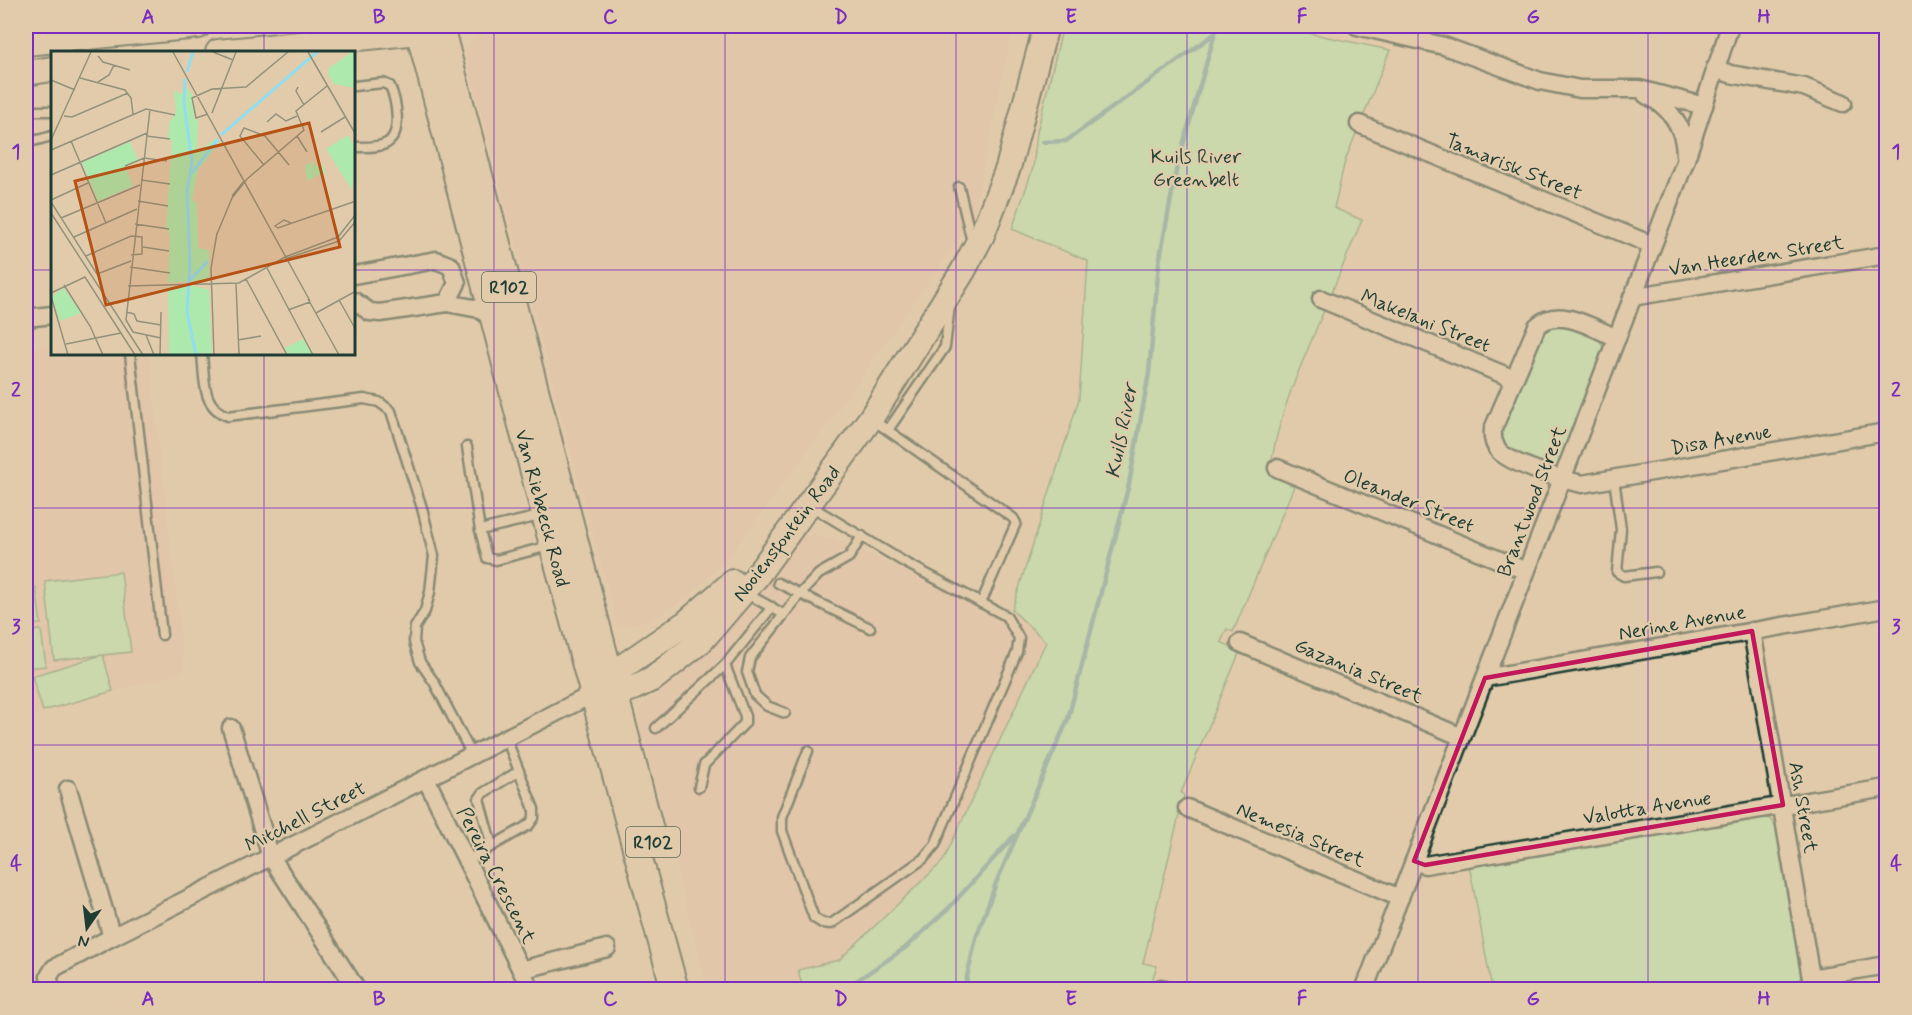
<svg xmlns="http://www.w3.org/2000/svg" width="1912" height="1015" viewBox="0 0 1912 1015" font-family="Mynerve,sans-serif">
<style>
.built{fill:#e2c0a8}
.green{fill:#ade8ad;stroke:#669270;stroke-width:1.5}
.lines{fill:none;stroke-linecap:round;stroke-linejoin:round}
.stream{stroke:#639ea5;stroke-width:4.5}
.lane-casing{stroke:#1f3d34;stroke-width:13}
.street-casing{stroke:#1f3d34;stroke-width:21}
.secondary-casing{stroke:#1f3d34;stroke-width:28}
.primary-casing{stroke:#1f3d34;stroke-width:30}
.lane{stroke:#e1cbaa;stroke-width:8}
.street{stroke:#e1cbaa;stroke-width:16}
.secondary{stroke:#e1cbaa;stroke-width:24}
.primary{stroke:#e1cbaa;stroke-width:26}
.rail{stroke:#1f3d34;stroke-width:4.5}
.marked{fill:none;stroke:#c2185b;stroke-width:4.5;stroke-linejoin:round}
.grid{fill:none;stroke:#7b2cbf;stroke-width:1.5;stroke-opacity:0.55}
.labels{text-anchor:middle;stroke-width:4.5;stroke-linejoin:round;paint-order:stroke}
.shield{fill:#e1cbaa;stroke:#596857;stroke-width:1.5}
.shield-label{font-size:18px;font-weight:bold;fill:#1f3d34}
.park-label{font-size:20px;fill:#26463a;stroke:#e1cbaa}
.street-label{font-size:20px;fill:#1f3d34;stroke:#e1cbaa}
.water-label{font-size:21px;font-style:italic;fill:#25453d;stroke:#e1cbaa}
.inset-river{fill:none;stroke:#91def0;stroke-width:3}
.inset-road{fill:none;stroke:#93927b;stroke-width:1.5}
.view{fill:#b65216;fill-opacity:0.15;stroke:#b65216;stroke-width:3}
.inset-edge{fill:none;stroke:#1f3d34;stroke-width:3}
.neatline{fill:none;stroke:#7b2cbf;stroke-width:2}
.grid-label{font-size:20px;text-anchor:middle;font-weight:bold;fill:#7b2cbf}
</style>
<rect width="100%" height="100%" fill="#e1cbaa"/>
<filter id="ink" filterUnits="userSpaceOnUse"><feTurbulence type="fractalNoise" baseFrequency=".0167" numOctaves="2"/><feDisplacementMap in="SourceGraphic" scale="12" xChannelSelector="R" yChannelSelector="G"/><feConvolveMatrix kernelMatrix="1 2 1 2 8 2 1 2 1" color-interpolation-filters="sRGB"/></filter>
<g filter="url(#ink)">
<g class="built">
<path d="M505 26H1013L973 219 831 420 730 556 690 596 656 617 618 628 465 51 475 33Z"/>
<path d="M52 346V354H149L185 671 26 718V348Z"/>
<path d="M814 533 829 540 832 536 1001 619 1012 610 1047 642 943 861 839 960 799 970 802 985 796 989H707L638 716 641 706 698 660 726 631 797 537Z"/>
</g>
<g class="green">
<path d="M1063 26H1275L1390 50 1363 117 1357 114 1351 129 1357 131 1345 161 1334 208 1362 220 1331 294 1322 290 1317 305 1325 308C1303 362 1276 416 1270 474L1295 484 1233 632 1227 629 1221 642 1240 651 1181 793 1184 795 1143 963 1157 966 1149 989 796 990 802 985 798 970 839 960 943 861 1046 642 1012 610 1079 399 1088 261 1012 229 1033 168 1037 132Z"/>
<path d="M1565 325 1599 339 1604 349 1559 466 1554 467C1536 462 1501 453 1500 430L1542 332 1550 326Z"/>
<path d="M121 572 131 652 103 655 113 691 43 711 32 676 102 655 54 660 45 581Z"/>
<path d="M36 587 41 624 26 625V588Z"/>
<path d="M41 630 46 666 26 668V631Z"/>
<path d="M1758 817 1770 819 1777 828 1804 989H1492L1469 864Z"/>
</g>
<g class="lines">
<g class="stream">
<path d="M1043 142 1066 141 1213 35"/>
<path d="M843 990 905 948 948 909 1014 836"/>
<path d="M964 990 976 938 996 883 1068 719 1129 484 1149 373 1159 263 1177 166 1217 26"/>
</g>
<defs>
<g id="lane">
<path d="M354 86 383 83 390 86C396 100 403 133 387 143 379 148 363 147 354 147"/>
<path d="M26 111H52"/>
<path d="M26 143 52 136"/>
<path d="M959 187 972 242"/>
<path d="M130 354 162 635"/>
<path d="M202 354C205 379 201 407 228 416L364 399 379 402 391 411 422 508 434 556 430 592 425 611 415 627 414 642 420 662 434 682 472 755"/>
<path d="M873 420 1013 518 1016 523 981 603"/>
<path d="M888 430 945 347 950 305"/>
<path d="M467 447 480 530 487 558 496 560 549 546"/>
<path d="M1614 479 1621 529 1617 572 1624 576 1656 572"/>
<path d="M480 530 544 515"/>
<path d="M778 583 870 628"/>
<path d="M744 592 783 614"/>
<path d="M785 713 767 706 755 695 747 672 750 658 800 594 819 574 849 557 862 536"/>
<path d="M656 728 725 665 772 607"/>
<path d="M808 751 782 817V831L814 918 822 923 831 924 923 859 935 845 1017 652 1019 638 1006 616 904 562 809 505"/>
<path d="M699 787 704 765 745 723V716L725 665"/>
<path d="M492 846 479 799 483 793 519 771"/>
<path d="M466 861 529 825 534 818V809L506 738"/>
</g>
<g id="street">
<path d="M1357 26 1444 46 1540 81 1580 89H1639L1704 106"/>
<path d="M1715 68 1730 74 1804 87 1843 103"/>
<path d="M1646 95C1670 106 1685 128 1685 155"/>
<path d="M1359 124 1652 245"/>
<path d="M354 275 436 260 451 266 457 283 447 303 380 313 370 312 354 301"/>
<path d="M1632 297 1886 255"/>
<path d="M1321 299 1514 379"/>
<path d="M447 303 479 309 495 320"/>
<path d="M26 318 52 315"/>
<path d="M1617 338C1594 329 1559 305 1537 326L1493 429C1492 437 1493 444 1499 451 1511 464 1564 480 1582 484L1886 432"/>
<path d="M1277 468 1526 571"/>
<path d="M1752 631 1813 990"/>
<path d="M1240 643 1462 737"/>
<path d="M1485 678 1886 608"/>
<path d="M231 728 271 857 357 990"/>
<path d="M426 779 531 990"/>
<path d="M68 789 112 937"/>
<path d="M1187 808 1400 898"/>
<path d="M1414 861 1425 865 1886 788"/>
<path d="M521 970 607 948"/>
<path d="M1811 978 1886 965"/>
<path d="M1161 988 1164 990"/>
<path d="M50 990 49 976 54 968 112 937 583 699 591 689"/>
<path d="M1364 990 1685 162 1730 26"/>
</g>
<g id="secondary">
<path d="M26 43 198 26"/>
<path d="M218 52 439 30"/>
<path d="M26 73 52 69"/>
<path d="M596 685 686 623 733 582"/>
<path d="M597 700 633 688 654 678 702 640 756 577 871 418 963 271 982 235 1008 168 1046 26"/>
</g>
<g id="primary">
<path d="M418 26 553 545 675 990"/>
<path d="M440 26 650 830"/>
</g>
</defs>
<use href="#lane" class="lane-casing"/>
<use href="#street" class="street-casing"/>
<use href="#secondary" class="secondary-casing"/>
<use href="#primary" class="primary-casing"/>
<use href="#lane" class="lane"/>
<use href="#street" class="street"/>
<use href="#secondary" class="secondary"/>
<use href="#primary" class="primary"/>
<path class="rail" d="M1886 26V28"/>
</g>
</g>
<path d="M0 0H1912V1015H0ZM1752 631 1783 805 1425 865 1414 861 1485 678Z" fill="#e1cbaa" fill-opacity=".55" fill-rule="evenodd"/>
<path class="marked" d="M1752 631 1783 805 1425 865 1414 861 1485 678Z"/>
<path class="grid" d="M264 26V52M494 26V990M725 26V990M956 26V990M1187 26V990M1418 26V990M1648 26V990M26 270H52M354 270H1886M264 354V990M26 508H1886M26 745H1886"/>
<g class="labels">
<g class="shield">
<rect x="482" y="272" width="54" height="30" rx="4.5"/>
<rect x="626" y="827" width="54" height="30" rx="4.5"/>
</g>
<g class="shield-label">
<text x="509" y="293">R102</text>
<text x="653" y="848">R102</text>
</g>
<g class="park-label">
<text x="1196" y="163">Kuils River<tspan x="1196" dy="23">Greenbelt</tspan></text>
</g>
<g class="street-label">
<text transform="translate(1514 166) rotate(22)" y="7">Tamarisk Street</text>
<text transform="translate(1756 255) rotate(-9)" y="7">Van Heerden Street</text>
<text transform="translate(1426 320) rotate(22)" y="7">Makelani Street</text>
<text transform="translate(1721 439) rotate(-10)" y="7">Disa Avenue</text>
<text transform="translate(1409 500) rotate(22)" y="7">Oleander Street</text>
<text transform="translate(1531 501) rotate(-69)" y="7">Brantwood Street</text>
<text transform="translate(543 508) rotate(75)" y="7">Van Riebeeck Road</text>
<text transform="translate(786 533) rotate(-53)" y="7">Nooiensfontein Road</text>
<text transform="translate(1682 622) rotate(-10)" y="7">Nerine Avenue</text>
<text transform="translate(1359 670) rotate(23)" y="7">Gazania Street</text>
<text transform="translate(1647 807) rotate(-9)" y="7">Valotta Avenue</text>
<text transform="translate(1804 807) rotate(80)" y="7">Ash Street</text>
<text transform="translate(305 816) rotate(-27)" y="7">Mitchell Street</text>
<text transform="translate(1301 834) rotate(23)" y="7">Nemesia Street</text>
<text transform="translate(497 875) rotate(63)" y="7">Pereira Crescent</text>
</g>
<g class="water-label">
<text transform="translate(1121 431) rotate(-79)" y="7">Kuils River</text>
</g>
</g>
<g transform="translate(51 51)">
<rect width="304" height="304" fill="#e1cbaa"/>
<path d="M301 1H304V37L283 33 277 23 278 17ZM136 36 142 46 143 67 147 69 146 101 164 88 168 92 147 119 141 149 146 152 147 197 158 199V229L117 232 119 185 115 176 121 91 117 87 119 70 125 63 123 40 134 44ZM297 84 304 96 301 139 275 98ZM79 91 87 109 74 115 82 135 47 150 31 111ZM262 110 263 116 271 113 275 122 266 125 262 115 265 126 256 130 254 115ZM144 235 158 239 161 304H118L117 236ZM13 237 30 262 9 270 1 245ZM252 288 261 304H237L234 297Z" fill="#ade8ad"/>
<path class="inset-river" d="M136 21 142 1M134 28 133 53 141 111 136 141 139 212 136 261 145 304M170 84 266 1M141 122 167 88M139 229 157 210"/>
<path class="inset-road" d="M122 1 259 250M162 1 182 9M257 1 305 84M47 5 52 11 79 19M29 27 74 39 80 47 82 63M0 29 24 39M47 31 58 24 63 14M247 36 245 40 253 54M99 58 75 269 82 281 110 287M161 62 185 1M157 63 145 67 141 47 161 38 195 36 237 1M13 65 21 66 77 42M216 71 225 63 235 70 246 65M270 81 294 66M95 85 119 88M246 85 256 101M0 89 40 1M20 90 55 172M0 99 95 58 124 64M213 114 189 85 193 77 214 85 238 114M74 115 93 107 116 110M0 124 96 82M90 129 119 133M181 145 193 130M0 149 37 132M87 150 117 155M0 151 46 223 80 210M0 162 92 304M10 167 89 134M240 172 233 169 224 175 227 177 305 150M84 173 118 178M166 183 181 147 196 128 253 79 245 60 276 35M23 186 86 158M92 196 118 200M35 205 80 185 91 186V203L80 204M234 208 288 190 305 170M79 216 119 222M216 217 262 304M195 228 236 304M185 233 188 304M13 234 39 275 52 304M77 235 188 232 234 206 287 186 305 163M0 242 34 226 84 304M0 245 17 304M257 248 288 304M288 249 305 279M237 259 259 251M75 261 83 263 86 270 110 274M265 262 305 240M95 284 103 304M187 289 210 285M15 293 70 282M109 304 110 261M163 304 160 217 166 182"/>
<path class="view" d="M258 72 289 196 55 254 24 130Z"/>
<rect width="304" height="304" class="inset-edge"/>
</g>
<rect width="1912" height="1015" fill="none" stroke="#e1cbaa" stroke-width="66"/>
<g transform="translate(87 928) rotate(194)" stroke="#e1cbaa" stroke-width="4.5" paint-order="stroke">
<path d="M0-4.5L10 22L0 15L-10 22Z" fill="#1f3d34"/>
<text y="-9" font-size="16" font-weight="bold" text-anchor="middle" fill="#1f3d34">N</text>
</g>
<rect x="33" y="33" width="1846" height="949" class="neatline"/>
<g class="grid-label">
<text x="148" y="23">A</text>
<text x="379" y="23">B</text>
<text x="610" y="23">C</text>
<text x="841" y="23">D</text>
<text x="1071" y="23">E</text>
<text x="1302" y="23">F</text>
<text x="1533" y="23">G</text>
<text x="1764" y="23">H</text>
<text x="16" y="158">1</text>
<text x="1896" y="158">1</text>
<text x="16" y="396">2</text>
<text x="1896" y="396">2</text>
<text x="16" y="633">3</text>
<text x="1896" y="633">3</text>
<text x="16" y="870">4</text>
<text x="1896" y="870">4</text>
<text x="148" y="1005">A</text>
<text x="379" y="1005">B</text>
<text x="610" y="1005">C</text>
<text x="841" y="1005">D</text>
<text x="1071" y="1005">E</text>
<text x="1302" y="1005">F</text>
<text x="1533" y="1005">G</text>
<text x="1764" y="1005">H</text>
</g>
</svg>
